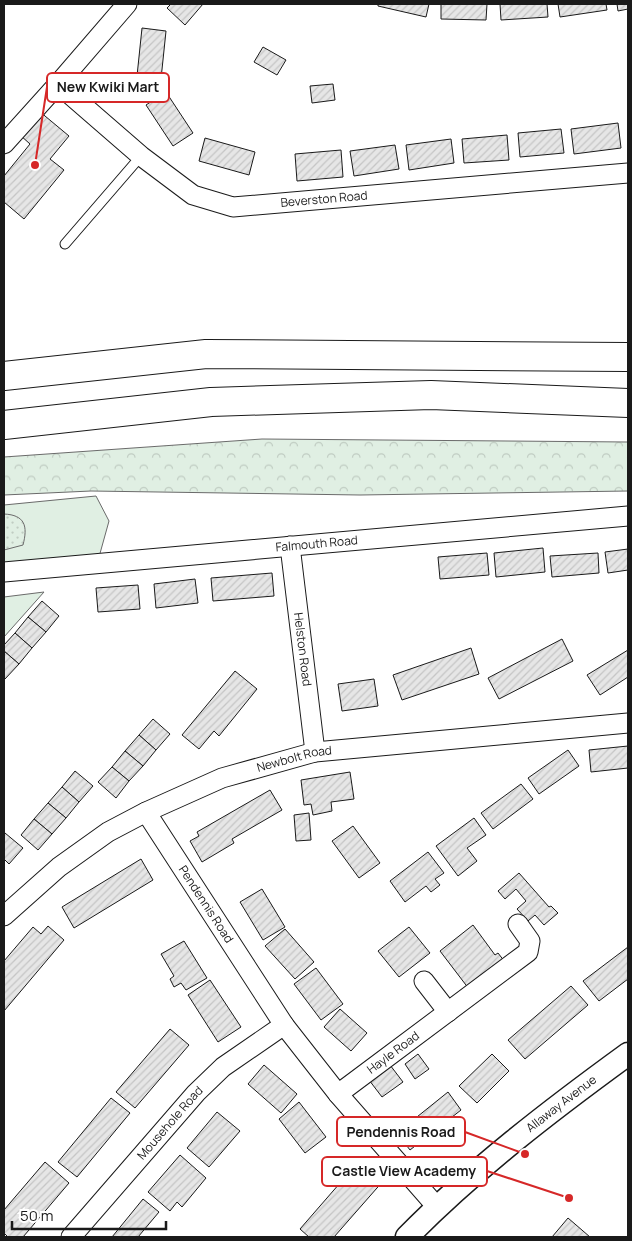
<svg xmlns="http://www.w3.org/2000/svg" width="632" height="1241" viewBox="0 0 632 1241" font-family="Manrope,sans-serif">
<style>
.grass{fill:#e0efe3;stroke:#6a6a6a}
.forest{fill:url(#forest-crowns);stroke:#6a6a6a}
.park{fill:url(#park-dots);stroke:#6a6a6a}
.building{fill:url(#building-hatch);stroke:#1a1a1a}
.lines{fill:none;stroke-linecap:round;stroke-linejoin:round}
.service-casing{stroke:#1a1a1a;stroke-width:11}
.minor-casing{stroke:#1a1a1a;stroke-width:21}
.tertiary-casing{stroke:#1a1a1a;stroke-width:25}
.motorway-casing{stroke:#1a1a1a;stroke-width:30}
.service{stroke:#fff;stroke-width:9}
.minor{stroke:#fff;stroke-width:19}
.tertiary{stroke:#fff;stroke-width:22}
.motorway{stroke:#fff;stroke-width:28}
.labels{text-anchor:middle;stroke-width:4;stroke-linejoin:round;paint-order:stroke}
.street-label{font-size:12px;fill:#1a1a1a;stroke:#fff}
.leader{fill:none;stroke:#d62828;stroke-width:2}
.callout-dot{fill:#d62828;stroke:#fff;stroke-width:2}
.callout{fill:#fff;stroke:#d62828;stroke-width:2}
.callout-label{font-size:14px;text-anchor:middle;font-weight:bold;fill:#1a1a1a}
</style>
<defs>
<pattern id="forest-crowns" width="20" height="18" patternUnits="userSpaceOnUse" patternTransform="scale(1.25)"><rect width="20" height="18" fill="#e0efe3"/><path d="M2 6a3 3 0 1 1 6 0M12 15a3 3 0 1 1 6 0" fill="none" stroke="#c0ccc2"/></pattern>
<pattern id="park-dots" width="8" height="8" patternUnits="userSpaceOnUse" patternTransform="scale(1.25)"><rect width="8" height="8" fill="#e0efe3"/><path d="M2 2h.1M6 6h.1" fill="none" stroke="#c0ccc2" stroke-width="1.8" stroke-linecap="round"/></pattern>
<pattern id="building-hatch" width="6" height="6" patternUnits="userSpaceOnUse" patternTransform="scale(1.25)"><rect width="6" height="6" fill="#e6e6e6"/><path d="M-1 1l2-2M0 6l6-6M5 7l2-2" fill="none" stroke="#c5c5c5"/></pattern>
</defs>
<rect width="100%" height="100%" fill="#fff"/>
<g class="grass">
<path d="M96 496 109 521 99 557 4 566V505Z"/>
<path d="M44 592 4 637V597Z"/>
</g>
<path class="forest" d="M262 439 628 442V491L360 495 91 491 4 495V457Z"/>
<path class="park" d="M4 514C25 515 28 526 23 545L4 550Z"/>
<g class="building">
<path d="M171 4H203L185 25 167 8Z"/>
<path d="M378 4H429L426 17 378 6Z"/>
<path d="M441 4H487L486 20 441 19Z"/>
<path d="M500 4H547L548 17 501 20Z"/>
<path d="M558 4H606L607 10 560 17Z"/>
<path d="M617 4H628V9L618 11Z"/>
<path d="M142 28 166 31 161 79 137 76Z"/>
<path d="M263 47 286 60 277 75 254 62Z"/>
<path d="M333 84 335 100 312 103 310 86Z"/>
<path d="M166 92 193 133 173 146 146 105Z"/>
<path d="M39 111 69 136 50 159 64 170 24 219 4 202V176L30 144 20 135Z"/>
<path d="M618 123 621 148 574 154 571 129Z"/>
<path d="M561 129 564 153 520 157 518 133Z"/>
<path d="M507 135 509 160 464 163 462 139Z"/>
<path d="M205 138 255 152 249 175 199 161Z"/>
<path d="M451 139 454 163 409 170 406 145Z"/>
<path d="M395 145 399 169 354 176 350 151Z"/>
<path d="M341 150 343 177 297 181 295 154Z"/>
<path d="M543 548 545 572 496 577 494 553Z"/>
<path d="M628 549V570L608 573 605 552Z"/>
<path d="M487 553 489 575 440 579 438 557Z"/>
<path d="M598 553 599 573 552 577 550 556Z"/>
<path d="M272 573 274 596 213 601 211 578Z"/>
<path d="M195 579 198 603 156 608 154 584Z"/>
<path d="M138 585 140 609 98 612 96 588Z"/>
<path d="M42 601 59 616 46 632 28 617Z"/>
<path d="M28 617 46 632 32 648 15 633Z"/>
<path d="M15 633 32 648 19 664 4 651V645Z"/>
<path d="M562 639 573 661 499 699 488 678Z"/>
<path d="M471 648 479 674 402 700 393 675Z"/>
<path d="M628 650V677L600 695 587 675Z"/>
<path d="M4 651 19 664 5 679 4 678Z"/>
<path d="M235 671 257 689 219 736 214 731 199 749 182 735Z"/>
<path d="M374 679 378 706 342 711 338 684Z"/>
<path d="M153 719 170 734 156 750 139 735Z"/>
<path d="M139 735 156 750 143 766 125 751Z"/>
<path d="M628 746V771V768L591 772 589 750Z"/>
<path d="M568 750 579 766 539 794 528 778Z"/>
<path d="M125 751 143 766 129 781 112 767Z"/>
<path d="M112 767 129 781 116 798 98 782Z"/>
<path d="M75 771 93 786 79 802 62 787Z"/>
<path d="M350 772 354 799 331 802 332 811 313 815 311 804 304 805 301 780Z"/>
<path d="M521 784 533 799 493 829 481 813Z"/>
<path d="M62 787 79 802 66 818 48 803Z"/>
<path d="M270 790 282 810 232 839 234 843 202 862 190 841 199 836 197 832Z"/>
<path d="M48 803 66 818 52 834 34 819Z"/>
<path d="M309 813 311 840 296 841 294 815Z"/>
<path d="M474 818 486 835 467 848 477 861 458 876 436 846Z"/>
<path d="M34 819 52 834 38 850 21 835Z"/>
<path d="M353 826 380 863 359 878 332 841Z"/>
<path d="M5 833 23 848 9 864 4 859V835Z"/>
<path d="M428 852 444 873 435 879 440 885 431 892 426 886 405 902 390 881Z"/>
<path d="M141 859 153 880 74 928 62 907Z"/>
<path d="M519 873 549 907 551 906 558 913 544 925 535 915 528 921 517 909 526 901 516 889 505 899 498 891Z"/>
<path d="M262 889 285 927 263 940 240 902Z"/>
<path d="M473 925 495 955 498 953 505 962 469 989 440 951Z"/>
<path d="M48 926 64 940 4 1011V961L33 927 41 934Z"/>
<path d="M409 927 430 953 399 977 378 951Z"/>
<path d="M285 929 314 962 295 979 265 946Z"/>
<path d="M184 941 207 978 186 990 181 983 174 987 170 979 174 976 161 954Z"/>
<path d="M628 947V979L599 1001 583 981Z"/>
<path d="M316 968 343 1004 321 1020 294 984Z"/>
<path d="M210 980 241 1027 218 1042 188 995Z"/>
<path d="M571 986 588 1005 525 1059 508 1040Z"/>
<path d="M340 1009 367 1033 351 1051 324 1027Z"/>
<path d="M170 1029 189 1045 135 1108 116 1092Z"/>
<path d="M418 1054 429 1069 415 1079 405 1064Z"/>
<path d="M492 1054 509 1071 477 1103 459 1086Z"/>
<path d="M264 1065 297 1094 281 1113 248 1084Z"/>
<path d="M390 1065 403 1082 382 1097 369 1080Z"/>
<path d="M448 1092 461 1110 410 1150 397 1133Z"/>
<path d="M111 1098 130 1113 77 1177 58 1162Z"/>
<path d="M299 1102 326 1137 305 1153 279 1119Z"/>
<path d="M217 1112 240 1131 209 1167 187 1148Z"/>
<path d="M180 1155 206 1178 182 1207 177 1202 170 1211 148 1192Z"/>
<path d="M360 1160 384 1180 334 1237H309L300 1229Z"/>
<path d="M45 1162 69 1183 23 1237H8L4 1233V1210Z"/>
<path d="M143 1199 159 1212 138 1237H112Z"/>
<path d="M568 1218 590 1237H552Z"/>
</g>
<g class="lines">
<defs>
<path id="service" d="M65 244 141 156"/>
<g id="minor">
<path id="s1" d="M58 84 141 156 193 195 233 207 628 173"/>
<path d="M4 144 58 84 127 4"/>
<path id="s2" d="M290 546 315 752"/>
<path id="s3" d="M4 572 628 516"/>
<path id="s4" d="M146 812 284 1025 338 1094 437 1207"/>
<path id="s5" d="M4 916 59 867 108 832 146 812 222 778 315 752 628 723"/>
<path d="M424 981 448 1012"/>
<path id="s6" d="M338 1094 528 952 530 941 518 924"/>
<path id="s7" d="M71 1237 196 1093 223 1067 284 1025"/>
</g>
<g id="tertiary">
<path id="s8" d="M407 1237C474 1169 551 1110 628 1054"/>
</g>
<g id="motorway">
<path d="M4 376 206 354 628 357"/>
<path d="M4 425 211 402 431 395 628 403"/>
</g>
</defs>
<use href="#service" class="service-casing"/>
<use href="#minor" class="minor-casing"/>
<use href="#tertiary" class="tertiary-casing"/>
<use href="#motorway" class="motorway-casing"/>
<use href="#service" class="service"/>
<use href="#minor" class="minor"/>
<use href="#tertiary" class="tertiary"/>
<use href="#motorway" class="motorway"/>
</g>
<g class="labels">
<g class="street-label">
<text dy="4" stroke="none"><textPath href="#s1" startOffset="308">Beverston Road</textPath></text>
<text dy="4" stroke="none"><textPath href="#s3" startOffset="314">Falmouth Road</textPath></text>
<text dy="4" stroke="none"><textPath href="#s2" startOffset="104">Helston Road</textPath></text>
<text dy="4" stroke="none"><textPath href="#s5" startOffset="335">Newbolt Road</textPath></text>
<text dy="4" stroke="none"><textPath href="#s4" startOffset="110">Pendennis Road</textPath></text>
<text dy="4" stroke="none"><textPath href="#s6" startOffset="69">Hayle Road</textPath></text>
<text dy="4" stroke="none"><textPath href="#s8" startOffset="204">Allaway Avenue</textPath></text>
<text dy="4" stroke="none"><textPath href="#s7" startOffset="151">Mousehole Road</textPath></text>
</g>
</g>
<path class="leader" d="M35 165L47 87M525 1154L465 1132M569 1198L487 1171"/>
<g class="callout-dot">
<circle cx="35" cy="165" r="5"/>
<circle cx="525" cy="1154" r="5"/>
<circle cx="569" cy="1198" r="5"/>
</g>
<g class="callout">
<rect x="47" y="73" width="122" height="29" rx="5"/>
<rect x="337" y="1117" width="128" height="29" rx="5"/>
<rect x="322" y="1157" width="165" height="29" rx="5"/>
</g>
<g class="callout-label">
<text x="108" y="92">New Kwiki Mart</text>
<text x="401" y="1137">Pendennis Road</text>
<text x="404" y="1176">Castle View Academy</text>
</g>
<rect width="632" height="1241" fill="none" stroke="#1a1a1a" stroke-width="10"/>
<path d="M12 1221v8h154v-8" fill="none" stroke="#1a1a1a" stroke-width="2.5"/>
<text x="20" y="1221" font-size="15" fill="#1a1a1a" stroke="#ffffff" stroke-width="4" paint-order="stroke">50 m</text>
</svg>
